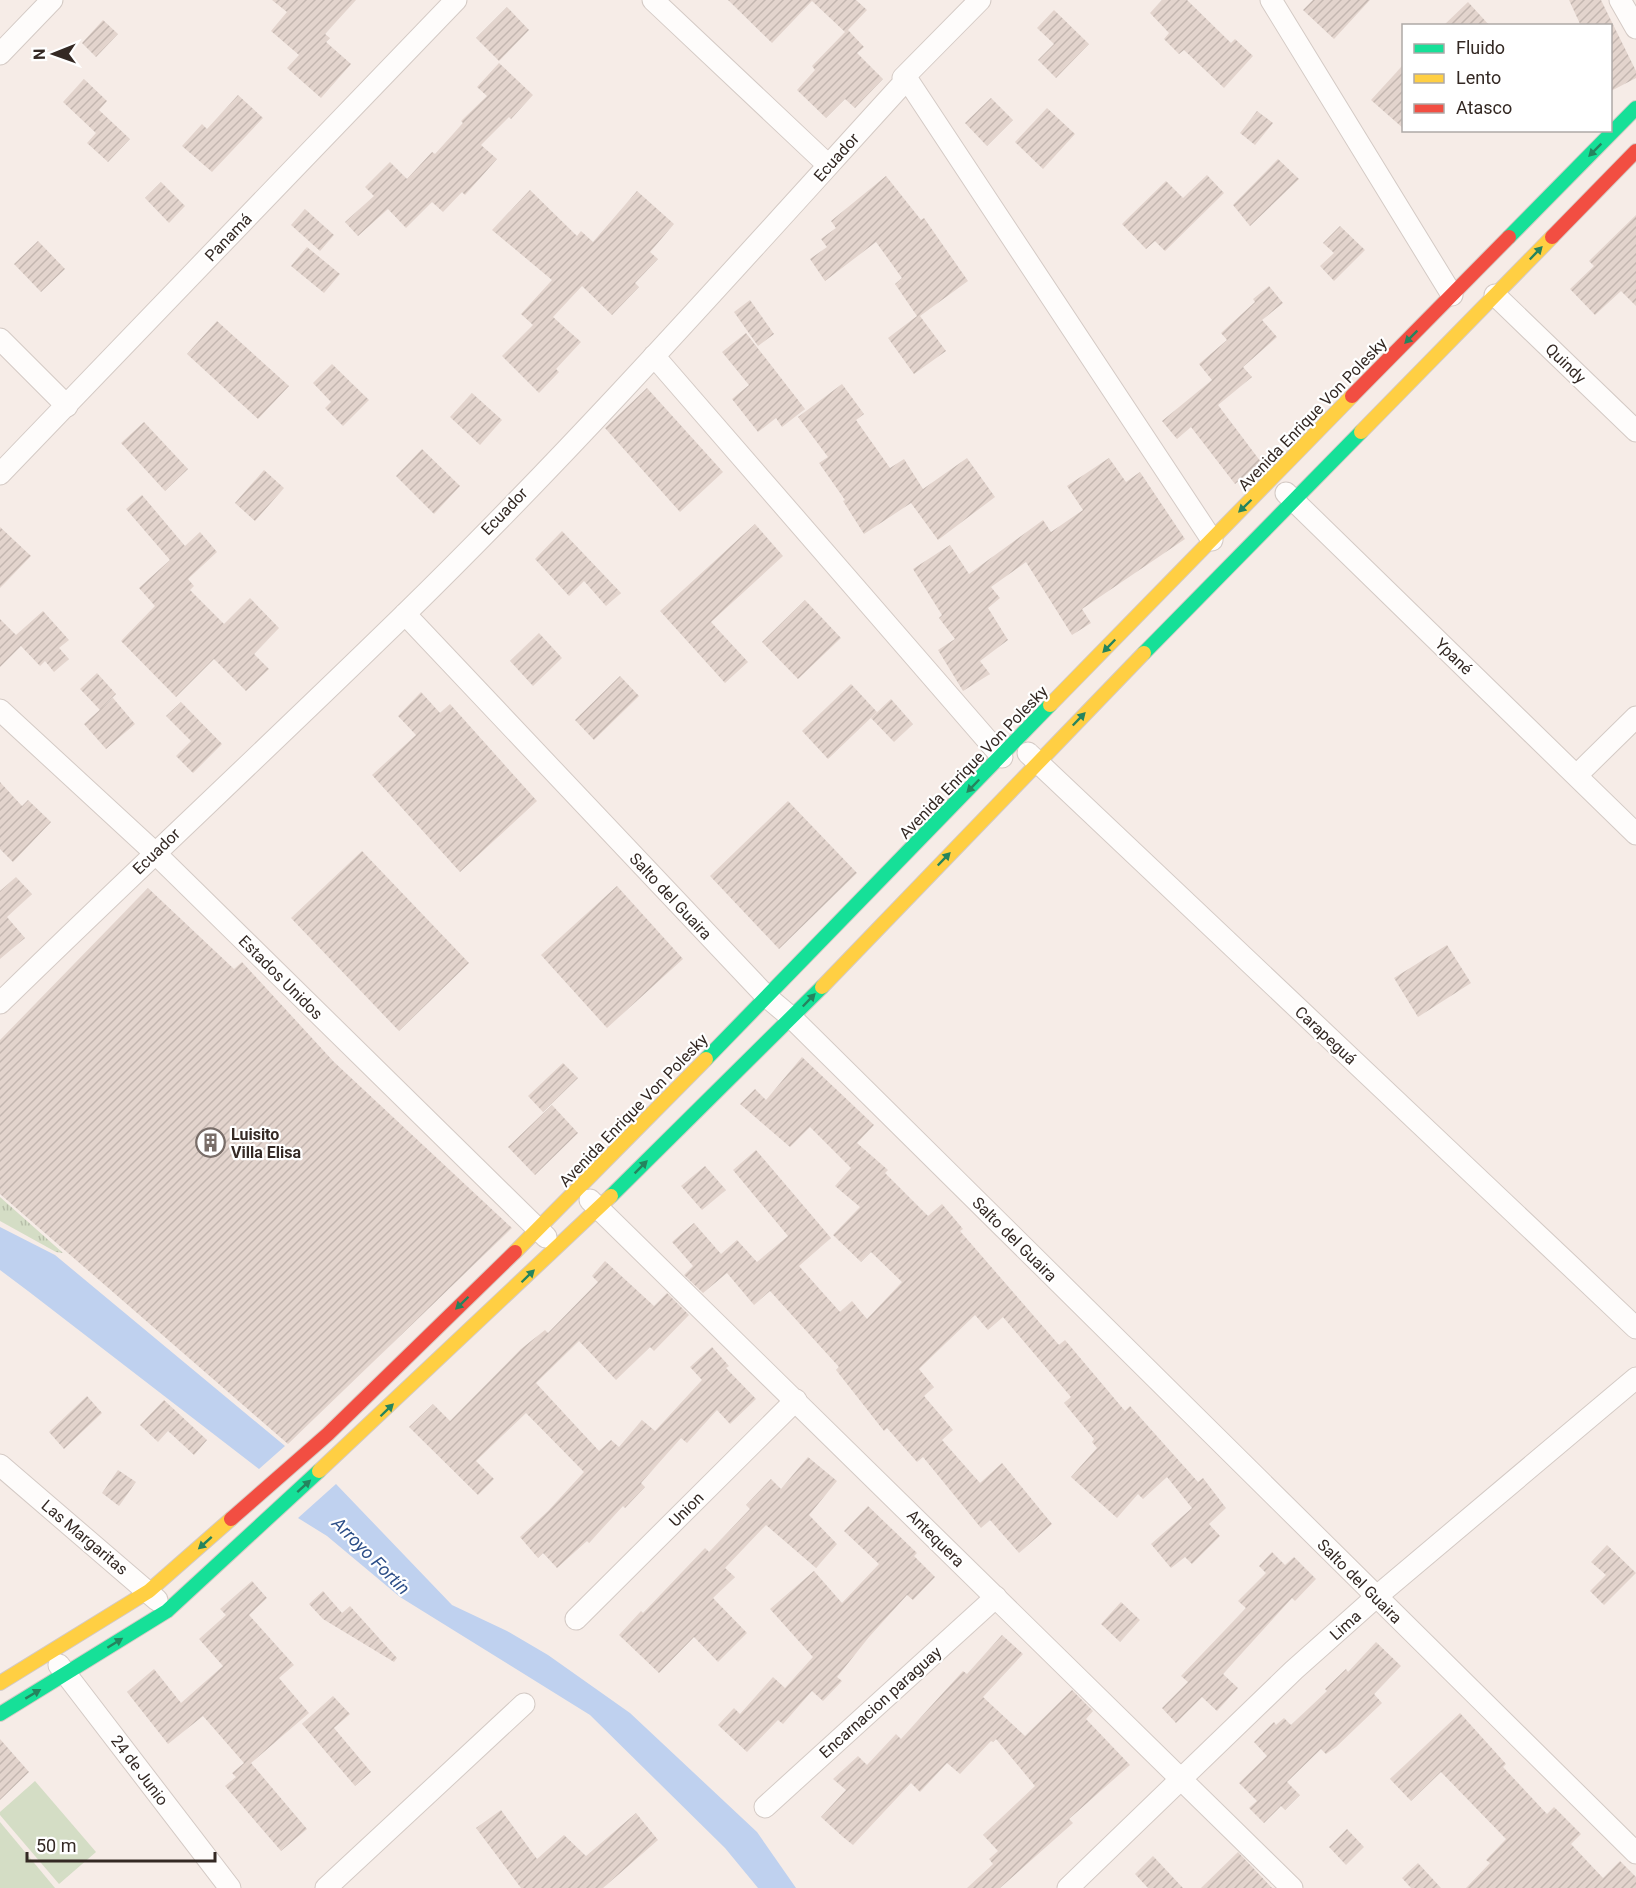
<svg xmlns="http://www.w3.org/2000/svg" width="1636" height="1888" viewBox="0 0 1636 1888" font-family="Roboto,sans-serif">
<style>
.grass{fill:url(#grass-tufts)}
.garden{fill:#d4ddc5}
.water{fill:#bfd1ef}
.building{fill:url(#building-hatch)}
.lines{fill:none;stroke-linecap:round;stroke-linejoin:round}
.street-casing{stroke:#d4cac5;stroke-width:23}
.fast-casing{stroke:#d4cac5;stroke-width:16}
.slow-casing{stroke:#d4cac5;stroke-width:16}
.jam-casing{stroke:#d4cac5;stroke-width:16}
.street{stroke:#fefcfb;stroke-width:21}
.fast{stroke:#16e098;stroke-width:14}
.slow{stroke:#ffcf43;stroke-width:14}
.jam{stroke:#f24e42;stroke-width:14}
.oneway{fill:#25845e}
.labels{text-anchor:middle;stroke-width:4.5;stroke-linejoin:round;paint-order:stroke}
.street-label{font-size:16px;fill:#342924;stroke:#fff}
.poi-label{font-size:16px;font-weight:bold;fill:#342924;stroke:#fff;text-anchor:start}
.water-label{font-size:18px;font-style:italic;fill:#2d4f88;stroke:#fff}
</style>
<defs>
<pattern id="grass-tufts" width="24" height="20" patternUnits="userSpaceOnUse" patternTransform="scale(1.5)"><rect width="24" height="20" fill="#d4ddc5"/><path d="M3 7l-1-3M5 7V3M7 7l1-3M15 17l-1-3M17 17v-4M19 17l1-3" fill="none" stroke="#b7bea9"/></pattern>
<pattern id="building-hatch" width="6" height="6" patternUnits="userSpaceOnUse" patternTransform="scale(1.5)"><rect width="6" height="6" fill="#e3d4cd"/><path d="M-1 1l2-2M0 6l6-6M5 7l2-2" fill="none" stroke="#c3b6b0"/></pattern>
</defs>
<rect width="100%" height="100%" fill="#f6ece7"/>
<path class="grass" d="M0 1197 63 1253 56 1252 0 1221Z"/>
<g class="garden">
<path d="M35 1781 96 1852 59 1884 0 1815V1812Z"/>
<path d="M0 1822 55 1888H0Z"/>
</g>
<g class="water">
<path d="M0 1227 55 1255 285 1446 259 1469 28 1291 0 1270Z"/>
<path d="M336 1484 452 1605 507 1631 548 1655 630 1713 757 1832 796 1888H758L725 1848 590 1715 400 1597 327 1536 298 1518Z"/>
</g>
<g class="building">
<path d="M272 0H356L325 34 330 38 326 42 351 64 321 98 287 68 299 55 271 31 287 12Z"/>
<path d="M728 0H856L867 10 848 30 864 47 857 53 883 79 855 108 845 99 826 118 797 90 815 70 812 66 845 32 812 1 772 43Z"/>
<path d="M1162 0H1187L1231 43 1235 39 1253 56 1224 88 1184 50 1179 54 1164 39 1169 33 1150 13Z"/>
<path d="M1313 0H1370L1334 39 1303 10Z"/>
<path d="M1569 0H1601L1636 71V78L1611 91V26H1581Z"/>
<path d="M1468 2 1490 26H1443Z"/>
<path d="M507 7 529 30 499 61 476 38Z"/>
<path d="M1054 10 1089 44 1056 78 1038 60 1054 44 1037 28Z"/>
<path d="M103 20 118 34 96 57 82 43Z"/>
<path d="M499 63 533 95 511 119 509 117 481 145 497 159 465 195 462 192 443 212 432 202 406 228 388 209 358 236 345 222 374 196 365 187 390 162 407 179 432 152 435 154 463 123 461 121 487 96 477 87Z"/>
<path d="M1404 64V129L1371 100Z"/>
<path d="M84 79 107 101 99 110 130 139 108 162 87 143 96 133 63 102Z"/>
<path d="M238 95 263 118 212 172 182 146 202 124 207 129Z"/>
<path d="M991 98 1013 120 987 146 965 123Z"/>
<path d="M1047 108 1075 134 1043 169 1015 142Z"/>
<path d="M1257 111 1273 123 1255 145 1240 133Z"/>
<path d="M1278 159 1299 179 1250 226 1233 205Z"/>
<path d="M1207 175 1224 193 1165 251 1155 241 1146 249 1122 224 1166 181 1183 198Z"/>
<path d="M886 176 921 220 924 218 968 281 920 316 946 351 914 374 888 338 917 316 895 284 902 278 876 242 825 281 810 259 827 247 821 239 836 228 831 221Z"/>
<path d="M161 182 185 206 169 223 145 198Z"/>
<path d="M530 190 577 236 581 231 593 242 637 191 674 224 650 252 658 259 635 283 639 287 612 315 582 286 553 317 581 342 556 369 559 372 539 393 502 356 533 325 521 314 552 280 492 230Z"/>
<path d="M305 209 334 235 320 251 291 225Z"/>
<path d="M1636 215V306L1621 291 1595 315 1570 289 1594 266 1589 261Z"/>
<path d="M1340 226 1365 250 1334 281 1320 266 1334 253 1323 243Z"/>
<path d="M38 241 65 269 41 292 14 264Z"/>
<path d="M307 247 340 274 324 293 291 266Z"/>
<path d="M1269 286 1283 303 1262 320 1277 337 1243 367 1252 377 1218 405 1261 462 1235 484 1191 427 1177 439 1162 421 1212 380 1199 364 1227 340 1221 333 1255 302 1253 299Z"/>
<path d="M750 300 774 334 758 346 734 312Z"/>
<path d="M217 321 289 386 258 419 187 354Z"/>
<path d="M746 333 805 409 782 427 776 418 758 432 732 399 749 385 722 352Z"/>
<path d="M332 364 369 400 343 426 325 408 331 402 313 383Z"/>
<path d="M842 384 864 414 856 420 890 468 904 459 923 489 967 458 995 497 938 540 911 503 864 534 843 501 845 500 819 463 828 457 798 417Z"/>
<path d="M647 388 723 472 680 512 605 428Z"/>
<path d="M472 393 502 420 480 445 450 417Z"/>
<path d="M144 422 188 469 165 491 121 443Z"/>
<path d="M422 449 460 486 434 514 396 476Z"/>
<path d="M1109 458 1126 482 1140 472 1185 539 1082 609 1091 623 1072 635 1026 562 991 587 1000 598 988 608 1008 640 980 661 990 674 963 691 938 650 955 639 939 618 942 615 913 569 950 545 969 574 1043 520 1051 532 1083 510 1067 486Z"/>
<path d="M264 470 284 488 255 521 235 503Z"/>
<path d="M142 495 185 546 200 532 217 552 188 579 194 586 190 590 224 624 250 598 279 628 254 654 269 669 246 691 214 659 176 697 121 641 155 606 139 588 170 560 126 509Z"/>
<path d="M755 524 783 556 711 622 748 662 725 683 660 611Z"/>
<path d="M0 527 31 556 0 588Z"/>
<path d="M562 531 621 593 606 606 584 581 569 596 535 559Z"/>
<path d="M805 600 841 638 798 679 762 642Z"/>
<path d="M43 611 69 640 59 648 69 659 54 672 45 661 40 666 21 646 0 667V619L16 635Z"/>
<path d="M539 633 562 658 533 686 510 661Z"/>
<path d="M97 673 116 694 100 710 80 689Z"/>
<path d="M620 676 639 696 594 740 575 720Z"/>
<path d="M851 684 877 712 828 759 802 731Z"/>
<path d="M421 692 440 713 450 704 537 801 460 872 372 775 416 735 398 716Z"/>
<path d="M113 698 135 724 106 749 84 724Z"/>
<path d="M891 699 913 724 894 742 871 718Z"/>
<path d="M181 702 222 744 193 773 176 756 191 741 166 716Z"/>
<path d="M0 782 22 806 28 800 51 822 13 862 0 849Z"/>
<path d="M788 801 857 873 779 949 710 876Z"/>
<path d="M362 851 469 963 399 1031 291 918Z"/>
<path d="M16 877 32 894 7 917 25 938 0 959V891Z"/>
<path d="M617 886 683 959 607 1028 541 955Z"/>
<path d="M148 888 234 969 242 962 334 1062 512 1228 288 1444 0 1194V1040Z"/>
<path d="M1447 945 1471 983 1418 1017 1394 978Z"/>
<path d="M802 1057 874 1125 857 1143 888 1170 885 1173 928 1216 942 1204 963 1229 960 1231 1059 1345 1065 1340 1125 1411 1130 1406 1198 1482 1203 1478 1226 1508 1209 1524 1220 1536 1192 1564 1185 1557 1171 1568 1151 1544 1192 1508 1167 1477 1143 1499 1138 1494 1117 1518 1071 1477 1097 1448 1092 1442 1094 1439 1064 1403 1071 1397 1003 1317 988 1330 975 1315 919 1369 934 1387 924 1396 953 1430 942 1440 980 1483 1002 1463 1052 1524 1019 1553 990 1520 981 1528 923 1457 917 1462 887 1428 884 1431 836 1370 839 1367 770 1291 754 1305 727 1273 703 1293 684 1275 693 1266 672 1242 694 1223 721 1254 737 1240 757 1262 788 1236 733 1170 756 1150 831 1238 799 1266 840 1312 852 1301 867 1319 902 1282 871 1252 861 1262 833 1235 860 1207 835 1186 851 1168 810 1127 790 1147 740 1104 755 1089 766 1100Z"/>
<path d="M563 1063 578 1078 543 1112 528 1096Z"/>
<path d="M552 1105 578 1133 535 1175 508 1147Z"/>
<path d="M705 1166 726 1190 702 1210 681 1186Z"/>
<path d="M605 1261 654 1306 667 1293 689 1315 654 1351 650 1347 616 1380 579 1341 536 1383 599 1451 611 1440 619 1447 642 1420 655 1431 702 1380 690 1367 712 1347 729 1366 726 1368 756 1399 730 1424 717 1410 687 1443 681 1438 641 1483 645 1487 625 1508 623 1506 589 1543 587 1541 557 1568 543 1553 538 1558 520 1537 548 1511 584 1472 526 1413 476 1461 494 1479 478 1495 409 1427 433 1404 450 1421 521 1349 545 1330 548 1333 598 1282 592 1276Z"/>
<path d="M87 1396 102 1413 64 1449 49 1432Z"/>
<path d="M164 1400 207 1440 194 1455 168 1431 158 1442 140 1425Z"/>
<path d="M808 1457 837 1481 809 1515 837 1544 816 1568 766 1525 725 1568 735 1577 713 1598 747 1633 718 1662 694 1637 659 1673 619 1635 641 1611 643 1613 705 1548 709 1552 750 1509 746 1505 771 1479 781 1489Z"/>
<path d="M118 1470 136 1482 119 1506 102 1493Z"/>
<path d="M868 1506 917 1553 914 1556 935 1577 913 1600 907 1595 869 1637 837 1677 842 1681 823 1701 812 1691 783 1724 778 1720 747 1752 718 1725 734 1708 740 1714 773 1677 785 1688 813 1657 770 1609 814 1571 842 1603 879 1564 844 1531Z"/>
<path d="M1607 1545 1636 1573 1604 1605 1590 1591 1606 1575 1591 1562Z"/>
<path d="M1272 1552 1285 1565 1294 1557 1316 1579 1295 1601 1292 1598 1223 1674 1238 1688 1217 1711 1202 1697 1176 1723 1162 1708 1188 1682 1181 1676 1246 1608 1238 1601 1266 1573 1259 1566Z"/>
<path d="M252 1581 267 1598 249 1615 294 1665 279 1678 309 1713 251 1763 307 1829 281 1851 225 1786 236 1777 232 1773 244 1763 203 1716 168 1744 127 1692 154 1669 181 1703 223 1666 199 1639 226 1615 220 1609Z"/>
<path d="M323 1591 342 1613 350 1606 397 1658 394 1662 323 1619 309 1604Z"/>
<path d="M1121 1602 1140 1620 1120 1642 1101 1624Z"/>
<path d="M1002 1635 1023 1654 983 1697 1025 1736 1072 1690 1093 1711 1086 1719 1130 1765 1069 1819 1073 1823 1000 1888H967L993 1864 989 1859 998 1851 983 1835 1035 1786 996 1739 993 1742 991 1741 960 1774 947 1763 920 1792 911 1783 853 1845 843 1837 821 1817 846 1790 833 1779 858 1756 867 1765 896 1734 901 1739 963 1671 967 1674Z"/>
<path d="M1376 1642 1401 1666 1374 1694 1382 1703 1336 1747 1326 1754 1321 1749 1287 1782 1300 1795 1285 1810 1281 1806 1264 1823 1249 1808 1257 1801 1239 1783 1267 1756 1254 1742 1274 1722 1276 1725 1284 1718 1291 1725 1327 1691 1325 1689 1346 1669 1348 1672Z"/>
<path d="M333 1696 350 1714 334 1728 371 1772 355 1786 302 1724Z"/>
<path d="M1460 1713 1506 1764 1503 1767 1547 1814 1554 1807 1581 1834 1571 1844 1603 1878 1620 1861 1636 1877V1888H1466L1490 1863 1486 1860 1506 1839 1441 1772 1411 1801 1390 1779Z"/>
<path d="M0 1739 29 1772 0 1800Z"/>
<path d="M501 1810 537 1859 564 1835 586 1856 636 1813 658 1840 603 1888H521L476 1828Z"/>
<path d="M1347 1829 1364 1847 1346 1865 1329 1847Z"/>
<path d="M1238 1852 1272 1888H1201Z"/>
<path d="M1153 1856 1183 1888H1148L1135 1874Z"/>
<path d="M1418 1863 1441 1888H1411L1402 1878Z"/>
</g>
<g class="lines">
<defs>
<g id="street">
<path d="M653 0 828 165"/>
<path d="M1271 0 1452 295"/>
<path d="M1620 0 1636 28"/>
<path d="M0 54 52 0"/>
<path d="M907 79 1212 540"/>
<path d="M1495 295 1636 431"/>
<path d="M0 339 67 406"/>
<path d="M654 356 1002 757"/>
<path d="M0 474 456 0"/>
<path d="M1286 493 1636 834"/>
<path d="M405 614 767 997 792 1018 1636 1853"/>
<path d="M0 710 154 852 546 1237"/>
<path d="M1028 753 1636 1328"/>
<path d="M1577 775 1636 717"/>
<path d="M0 1003C133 873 270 746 404 615 579 444 742 260 907 79L903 78 980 0"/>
<path d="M590 1200 1292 1888"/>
<path d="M0 1465 157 1600"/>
<path d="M576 1619 796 1400"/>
<path d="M59 1665 230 1888"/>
<path d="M765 1807 996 1597"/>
<path d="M326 1888 524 1704"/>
<path d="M1068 1888 1294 1670 1376 1597 1636 1378"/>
</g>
<g id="fast">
<path d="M1509 237 1636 108"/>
<path d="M1144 653 1361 432"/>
<path d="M706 1059 1050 705"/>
<path d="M611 1196 822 987"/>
<path d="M0 1714 167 1611 319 1471"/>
</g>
<g id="slow">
<path d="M1361 432 1552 237"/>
<path d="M1050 705 1352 396"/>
<path d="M822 987 1144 653"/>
<path d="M515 1252 706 1059"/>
<path d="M319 1471 611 1196"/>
<path d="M0 1683 149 1591 231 1519"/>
</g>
<g id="jam">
<path d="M1552 237 1636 151"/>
<path d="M1352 396 1509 237"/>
<path d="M231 1519 328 1434 515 1252"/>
</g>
</defs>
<use href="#street" class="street-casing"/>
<use href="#fast" class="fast-casing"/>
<use href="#slow" class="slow-casing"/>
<use href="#jam" class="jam-casing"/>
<use href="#street" class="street"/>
<use href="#fast" class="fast"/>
<use href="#slow" class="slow"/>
<use href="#jam" class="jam"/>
</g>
<defs><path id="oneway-solid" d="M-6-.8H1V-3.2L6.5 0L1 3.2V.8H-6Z" transform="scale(1.5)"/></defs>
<g class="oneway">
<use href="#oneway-solid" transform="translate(1595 150) rotate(135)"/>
<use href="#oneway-solid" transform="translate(1536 253) rotate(-46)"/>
<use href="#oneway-solid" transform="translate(1411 337) rotate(135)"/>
<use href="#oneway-solid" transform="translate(1245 506) rotate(136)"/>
<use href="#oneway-solid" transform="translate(1109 646) rotate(134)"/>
<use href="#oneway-solid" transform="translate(1079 719) rotate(-46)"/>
<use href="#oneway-solid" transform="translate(973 786) rotate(134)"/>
<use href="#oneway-solid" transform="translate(944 859) rotate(-46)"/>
<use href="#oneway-solid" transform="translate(809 1000) rotate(-46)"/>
<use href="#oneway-solid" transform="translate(641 1167) rotate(-45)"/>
<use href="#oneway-solid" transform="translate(528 1276) rotate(-44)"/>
<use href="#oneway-solid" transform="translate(462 1303) rotate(136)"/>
<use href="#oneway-solid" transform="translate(387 1410) rotate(-44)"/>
<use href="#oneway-solid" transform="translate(304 1486) rotate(-42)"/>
<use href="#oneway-solid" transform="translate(205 1543) rotate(138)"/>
<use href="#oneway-solid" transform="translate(115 1643) rotate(-32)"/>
<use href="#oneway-solid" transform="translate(33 1694) rotate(-31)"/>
</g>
<defs>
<symbol id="building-ring" viewBox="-11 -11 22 22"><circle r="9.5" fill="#fff" stroke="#786d68" stroke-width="1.5"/><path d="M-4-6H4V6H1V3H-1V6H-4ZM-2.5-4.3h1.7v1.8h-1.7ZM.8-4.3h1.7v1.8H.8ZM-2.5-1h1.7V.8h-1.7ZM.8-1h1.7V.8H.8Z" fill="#786d68"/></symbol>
</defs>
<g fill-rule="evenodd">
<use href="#building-ring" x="194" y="1126" width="33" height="33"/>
</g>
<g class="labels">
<g class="street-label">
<text transform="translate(836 157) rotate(-48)" y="6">Ecuador</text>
<text transform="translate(228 237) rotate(-46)" y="6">Panamá</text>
<text transform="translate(1566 363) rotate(44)" y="6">Quindy</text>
<text transform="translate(1312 414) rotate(-46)" y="6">Avenida Enrique Von Polesky</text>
<text transform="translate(504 511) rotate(-46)" y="6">Ecuador</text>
<text transform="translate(1454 656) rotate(44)" y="6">Ypané</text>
<text transform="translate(973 762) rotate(-46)" y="6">Avenida Enrique Von Polesky</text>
<text transform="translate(156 851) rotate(-44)" y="6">Ecuador</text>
<text transform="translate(671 896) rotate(47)" y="6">Salto del Guaira</text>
<text transform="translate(281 977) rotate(45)" y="6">Estados Unidos</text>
<text transform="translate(1326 1035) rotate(43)" y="6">Carapeguá</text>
<text transform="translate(633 1110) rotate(-46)" y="6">Avenida Enrique Von Polesky</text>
<text transform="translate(1015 1239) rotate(45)" y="6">Salto del Guaira</text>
<text transform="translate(686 1509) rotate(-45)" y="6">Union</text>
<text transform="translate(85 1537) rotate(40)" y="6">Las Margaritas</text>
<text transform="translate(936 1538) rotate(45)" y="6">Antequera</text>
<text transform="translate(1360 1581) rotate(45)" y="6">Salto del Guaira</text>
<text transform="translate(1345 1625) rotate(-42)" y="6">Lima</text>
<text transform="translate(880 1702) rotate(-42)" y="6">Encarnacion paraguay</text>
<text transform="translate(140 1770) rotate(53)" y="6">24 de Junio</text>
</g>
<g class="poi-label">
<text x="231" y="1140">Luisito<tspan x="231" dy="18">Villa Elisa</tspan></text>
</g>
<g class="water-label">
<text transform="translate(371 1556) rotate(45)" y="6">Arroyo Fortín</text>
</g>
</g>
<rect x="1402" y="24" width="210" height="108" fill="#ffffff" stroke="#aea9a7" stroke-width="1.5"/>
<rect x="1414" y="44" width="30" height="9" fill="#16e098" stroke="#aea9a7" stroke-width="1.5"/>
<text x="1456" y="54" font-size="18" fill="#342924">Fluido</text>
<rect x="1414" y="74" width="30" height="9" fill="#ffcf43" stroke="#aea9a7" stroke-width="1.5"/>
<text x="1456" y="84" font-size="18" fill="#342924">Lento</text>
<rect x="1414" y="104" width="30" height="9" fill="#f24e42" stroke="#aea9a7" stroke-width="1.5"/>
<text x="1456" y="114" font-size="18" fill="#342924">Atasco</text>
<g transform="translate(54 54) rotate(269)" stroke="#ffffff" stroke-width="4.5" paint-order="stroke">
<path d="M0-4.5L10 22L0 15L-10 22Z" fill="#342924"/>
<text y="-9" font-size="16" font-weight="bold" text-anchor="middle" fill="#342924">N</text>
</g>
<path d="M27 1852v9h188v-9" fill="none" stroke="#342924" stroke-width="3"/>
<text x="36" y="1852" font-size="18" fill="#342924" stroke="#ffffff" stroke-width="4.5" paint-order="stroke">50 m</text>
</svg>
